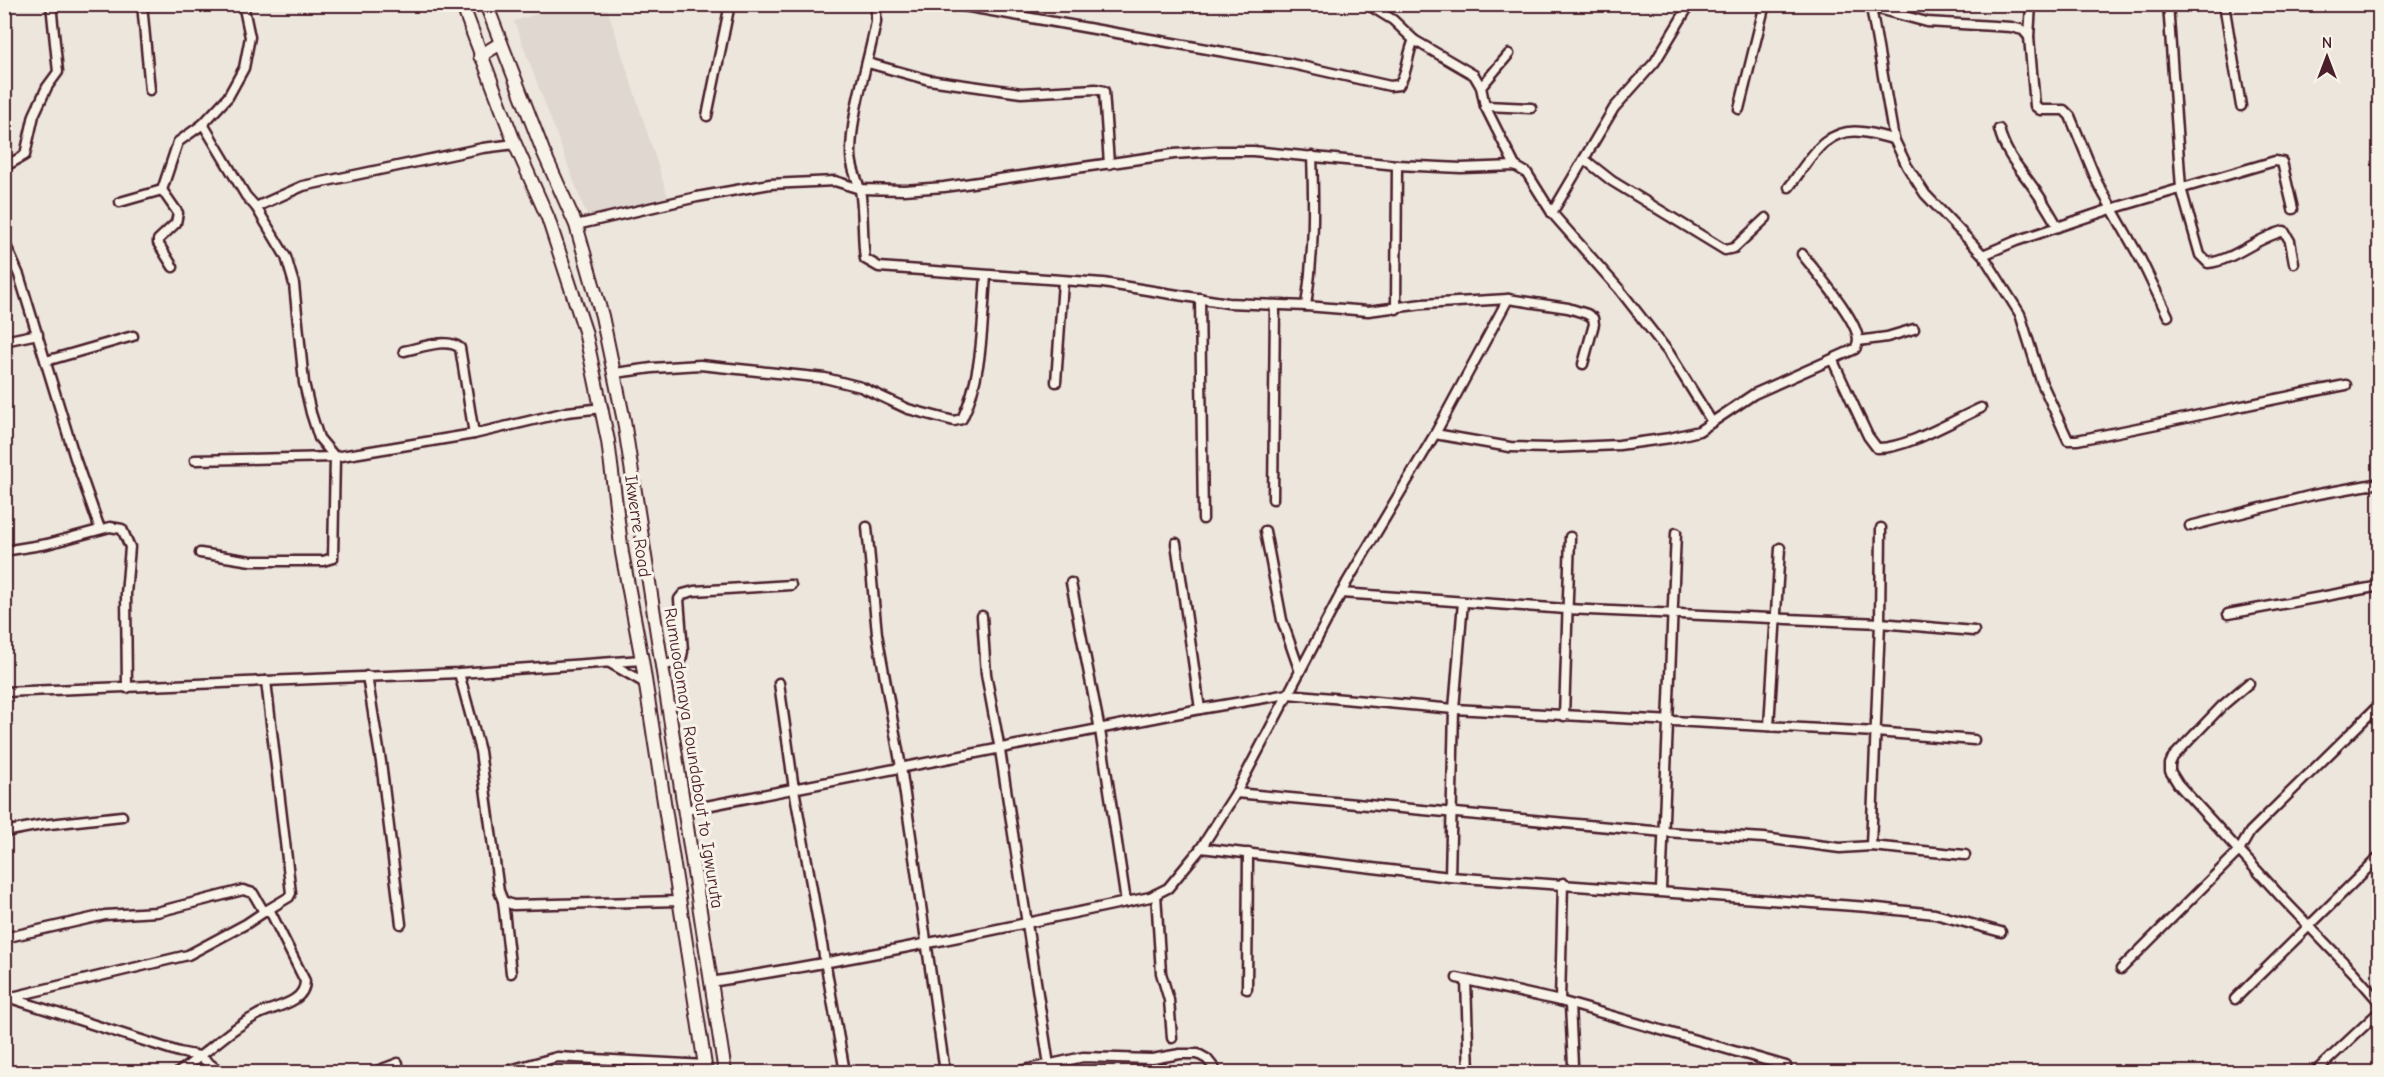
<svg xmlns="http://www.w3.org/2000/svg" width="2384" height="1077" viewBox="0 0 2384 1077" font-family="'Comic Neue',sans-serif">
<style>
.built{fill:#e0d7d0}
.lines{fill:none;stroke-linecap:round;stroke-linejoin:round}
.street-casing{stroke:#4a1f2b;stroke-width:13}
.primary-casing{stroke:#4a1f2b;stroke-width:16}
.street{stroke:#f7f3e8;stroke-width:8}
.primary{stroke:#f7f3e8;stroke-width:12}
.labels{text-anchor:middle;stroke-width:6;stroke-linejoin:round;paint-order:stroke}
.street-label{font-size:18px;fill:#4a1f2b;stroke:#f7f3e8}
</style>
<rect width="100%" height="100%" fill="#ece6dd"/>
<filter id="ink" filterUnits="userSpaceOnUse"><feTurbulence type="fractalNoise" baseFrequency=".0167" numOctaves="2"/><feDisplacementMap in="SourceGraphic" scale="12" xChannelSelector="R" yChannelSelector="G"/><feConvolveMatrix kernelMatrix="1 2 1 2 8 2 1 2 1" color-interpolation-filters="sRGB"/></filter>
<g filter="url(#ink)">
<path class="built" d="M568 5H606L670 203 587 216 514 21Z"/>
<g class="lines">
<defs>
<g id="street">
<path d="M142 4 150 90"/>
<path d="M876 4V22C868 65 851 111 851 154 851 169 857 177 860 190 864 211 862 237 865 259L879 267 1103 283 1228 303 1306 306 1368 311 1423 304 1508 299 1568 308 1587 314 1593 318 1594 324 1583 364"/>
<path d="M952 4 1292 64 1390 86 1399 85C1408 73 1407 54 1414 40L1474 75 1481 87 1485 106 1515 166"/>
<path d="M1367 4 1393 20 1414 40"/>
<path d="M1868 4 1871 7 1894 139 1907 166 1925 194 1983 255 2020 314 2041 381 2068 440H2077C2167 423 2256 402 2346 385"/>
<path d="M2168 4 2181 188 2200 255 2208 263C2235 260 2257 237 2284 231L2290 241 2294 263"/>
<path d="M2224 4 2241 106"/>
<path d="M1871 7 1927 22 2011 27 2023 30 2029 37 2035 106 2040 110H2064L2070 116 2098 184 2141 260 2168 316"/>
<path d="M2029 37 2031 4"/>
<path d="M868 63 929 80 1021 93 1096 89 1104 91 1109 164"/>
<path d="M1481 87 1509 54"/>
<path d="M1485 106 1531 108"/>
<path d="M1739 109 1765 4"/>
<path d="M707 116 730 4"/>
<path d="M203 124 246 196 256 207 303 186 483 148 515 144"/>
<path d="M1999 129C2006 156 2020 168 2035 190 2044 202 2051 215 2058 227"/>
<path d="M1584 159 1612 181 1725 250 1734 248 1766 218"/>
<path d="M4 167 25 155 34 115 47 87 58 72 51 4"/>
<path d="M1789 187C1809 161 1824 127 1862 132 1873 133 1883 137 1894 139"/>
<path d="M162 190 178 142 203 124 228 97 244 68 250 37 243 4"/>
<path d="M162 190 178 213 176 223 158 240V243L173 267"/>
<path d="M120 202 162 190"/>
<path d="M1552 213 1614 108 1655 62 1690 4"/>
<path d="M576 225 697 197 770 184 835 181 860 189 904 190 944 187 1174 154 1218 151H1253L1397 165 1461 168 1515 166 1527 173 1552 213 1619 289 1669 353 1712 422"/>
<path d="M4 241 19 275 75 458 100 529"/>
<path d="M1983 255 2016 241 2111 209 2275 161 2282 162 2293 209"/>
<path d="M1200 298 1203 519"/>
<path d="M1306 306C1314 253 1314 208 1312 156"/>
<path d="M1396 309 1397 165"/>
<path d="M4 341 38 334"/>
<path d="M1858 341 1887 337 1914 329"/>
<path d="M404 351C420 348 447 337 460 348L474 434"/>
<path d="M46 361 133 336"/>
<path d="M1833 361 1868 436 1877 448C1906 449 1954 420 1981 408"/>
<path d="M615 373 652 368 700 365 825 378 861 387 908 409 954 421 962 419C983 376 982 323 986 276"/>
<path d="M1056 382 1063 282"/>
<path d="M1435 434 1510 447 1550 448 1619 445 1670 438 1699 431 1754 394 1855 349C1856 348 1858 342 1858 340 1858 320 1815 271 1802 254"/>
<path d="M195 460 335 457 474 434 567 412 603 408"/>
<path d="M1273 499 1275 305"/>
<path d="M2190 526 2313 495 2380 483"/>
<path d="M867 527 877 634 901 767 945 1072"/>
<path d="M1265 531 1282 620 1300 672"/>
<path d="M1176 543 1200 709"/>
<path d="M4 551 47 544 110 527 122 529 130 547 126 594 127 688"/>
<path d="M200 553 251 561H323L333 558 335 457 319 438 311 413 304 383 294 284 286 257 256 207"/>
<path d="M1071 583 1100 730 1126 902"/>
<path d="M1341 593 1566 609 1880 623 1974 631"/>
<path d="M2228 614 2380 586"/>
<path d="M982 616 986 674 1000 750 1049 1065"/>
<path d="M610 663 645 683"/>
<path d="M661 666 681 661 683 651 679 599 683 594 694 591 791 585"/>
<path d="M459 673 480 751 499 891 503 901 513 905 679 901"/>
<path d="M367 676 381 762 401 924"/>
<path d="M779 683 794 789 845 1072"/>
<path d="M2249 683 2222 706 2173 757 2170 764V771L2178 784 2283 899 2354 973 2380 1003"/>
<path d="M4 692 459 673 642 660"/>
<path d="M1564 716 1570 537"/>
<path d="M1769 726 1780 548"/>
<path d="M1236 793 1664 832 1764 838 1840 848 1871 846 1965 855"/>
<path d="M686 810 1200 709 1288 694 1454 709 1876 732 1974 740"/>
<path d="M4 832 41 825 122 816"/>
<path d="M1871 846 1880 623 1881 528"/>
<path d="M1201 848 1450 877 1868 907 1935 914 2001 932"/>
<path d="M1450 877 1454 709 1463 602"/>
<path d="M1661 890 1676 533"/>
<path d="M1156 894 1161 973 1169 1000 1172 1038"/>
<path d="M503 901 511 973"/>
<path d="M4 938 105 915 157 912 243 890 253 893 264 912 289 897 291 893 266 681"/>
<path d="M2121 969 2239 851 2250 832 2380 704"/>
<path d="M1457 978 1560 1001 1786 1066"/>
<path d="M1466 980 1469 1072"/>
<path d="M711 982C858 959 1004 928 1150 897L1168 888 1201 848 1236 793 1347 582 1435 434 1508 299"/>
<path d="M1247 989 1248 853"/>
<path d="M4 996 179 1052 199 1056 221 1072"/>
<path d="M12 997 188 955 246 924 264 912"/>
<path d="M2235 999 2380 856"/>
<path d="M1560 1001 1563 883"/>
<path d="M1570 1005 1573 1065 1572 1072"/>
<path d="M179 1072C207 1053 228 1030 259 1014 276 1006 305 1003 305 981L269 909"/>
<path d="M374 1072 398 1063"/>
<path d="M503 1072 557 1057 705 1065"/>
<path d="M1015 1072 1083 1057 1152 1059 1180 1054H1198L1207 1059 1215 1069"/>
<path d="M2315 1072 2380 1011"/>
</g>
<g id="primary">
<path d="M462 4 515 144 548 218 585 331 608 441 622 553 642 660 706 1072"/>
<path d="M486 4 543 151 576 225 602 316 624 421 725 1072"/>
<path d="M480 56 501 43"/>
</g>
</defs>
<use href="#street" class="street-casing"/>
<use href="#primary" class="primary-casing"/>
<use href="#street" class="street"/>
<use href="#primary" class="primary"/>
</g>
</g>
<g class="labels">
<g class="street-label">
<text transform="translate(638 526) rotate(82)" y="6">Ikwerre Road</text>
<text transform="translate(694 758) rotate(81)" y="6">Rumuodomaya Roundabout to Igwuruta</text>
</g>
</g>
<rect width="2384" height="1077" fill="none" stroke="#f7f3e8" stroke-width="24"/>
<rect x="12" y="12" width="2360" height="1053" fill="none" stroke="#4a1f2b" stroke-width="2" filter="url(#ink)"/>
<g transform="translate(2327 57)" stroke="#f7f3e8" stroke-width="4.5" paint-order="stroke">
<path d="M0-4.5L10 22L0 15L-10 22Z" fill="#4a1f2b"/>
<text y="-9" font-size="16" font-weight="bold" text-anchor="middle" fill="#4a1f2b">N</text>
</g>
</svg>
